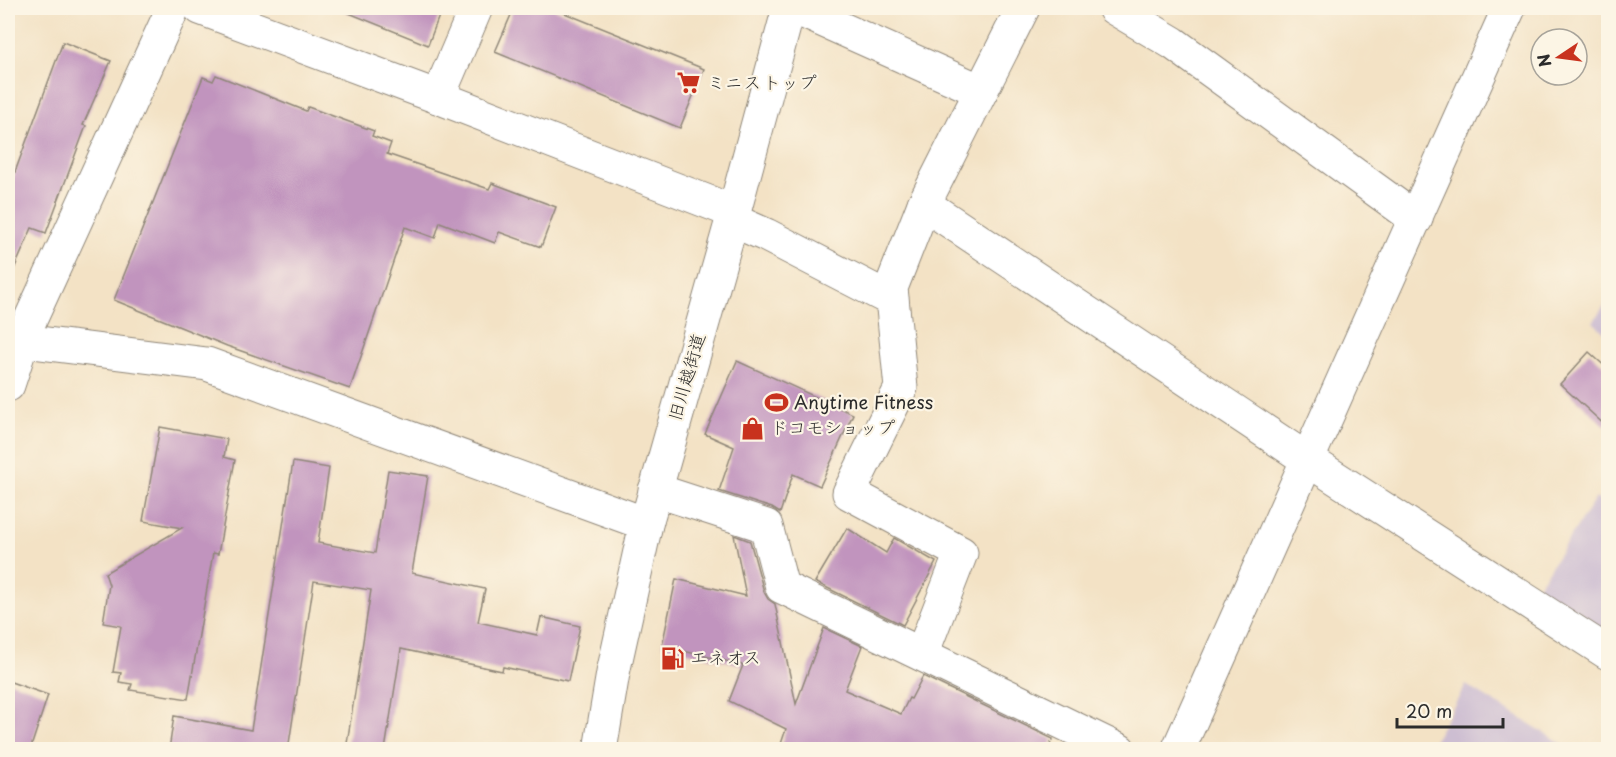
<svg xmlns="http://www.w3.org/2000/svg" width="1616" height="757" viewBox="0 0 1616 757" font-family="'Playpen Sans','Klee One',sans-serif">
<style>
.industrial{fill:#cdbed2}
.building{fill:#c194be}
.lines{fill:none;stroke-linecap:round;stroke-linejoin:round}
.minor-casing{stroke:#8f8678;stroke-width:35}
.major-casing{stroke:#8f8678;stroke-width:35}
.minor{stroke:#fff;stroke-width:33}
.major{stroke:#fff;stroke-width:33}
.labels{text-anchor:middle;stroke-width:4.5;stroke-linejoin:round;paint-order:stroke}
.poi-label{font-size:18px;fill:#2b2b2b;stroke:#fcf5e5;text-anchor:start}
.street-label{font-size:18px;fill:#2b2b2b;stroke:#fcf5e5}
</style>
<rect width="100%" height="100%" fill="#fcf5e5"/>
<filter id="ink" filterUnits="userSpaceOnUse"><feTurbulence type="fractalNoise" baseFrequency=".0167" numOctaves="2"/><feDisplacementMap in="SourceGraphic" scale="12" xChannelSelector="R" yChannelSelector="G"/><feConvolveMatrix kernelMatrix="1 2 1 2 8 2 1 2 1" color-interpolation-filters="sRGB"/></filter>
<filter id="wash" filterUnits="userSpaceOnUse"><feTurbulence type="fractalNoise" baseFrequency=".008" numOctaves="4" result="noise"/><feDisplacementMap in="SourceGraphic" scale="24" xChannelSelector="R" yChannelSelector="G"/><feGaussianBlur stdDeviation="1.35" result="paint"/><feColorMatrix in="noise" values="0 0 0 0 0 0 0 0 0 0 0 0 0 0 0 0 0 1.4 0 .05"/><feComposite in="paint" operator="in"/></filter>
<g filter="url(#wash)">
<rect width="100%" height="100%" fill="#f3e2c5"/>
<g class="industrial">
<path d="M1608 300V336L1593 322Z"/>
<path d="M1596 498 1608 507V636L1534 592Z"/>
<path d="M1466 685 1571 749H1429Z"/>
</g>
<g id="blocks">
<g class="building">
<path d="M514 8H552L704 69 680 128 495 52Z"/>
<path d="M339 9V8H442L428 45Z"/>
<path d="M63 42 111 61 83 125 86 126 46 233 32 228 8 283V191Z"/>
<path d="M216 75 306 111 308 107 374 131 372 136 391 143 387 154 489 189 492 183 556 207 541 247 499 232 495 243 440 222 435 238 405 227 350 389 227 346 114 300 203 77 213 81Z"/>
<path d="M1589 352 1608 369V428L1560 384Z"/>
<path d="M737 361 853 414 820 486 793 474 780 513 772 508 719 491 734 447 705 434Z"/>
<path d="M160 427 227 439 224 457 235 460 218 554 213 553 188 699 130 690 132 684 119 682 121 673 113 672 121 626 103 623 109 585 105 573 182 528 143 521Z"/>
<path d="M293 462 329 468 318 543 375 553 388 470 428 476 412 573 485 589 478 622 537 635 541 617 580 626 568 681 503 667 502 671 401 649 385 750H346L371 590 314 581 288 750H169L174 716 251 730Z"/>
<path d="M847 528 886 553 894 538 936 562 903 625 815 582Z"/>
<path d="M734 535 750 541 764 592 768 599 775 604 796 704 824 628 862 646 845 690 901 714 909 698 911 699 923 676 1053 739 1047 750H779L786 729 729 701 743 665 662 646 676 579 746 596Z"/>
<path d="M8 681 48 695 30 750H8Z"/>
</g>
</g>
</g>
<g filter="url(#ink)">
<use href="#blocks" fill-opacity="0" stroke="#8f8678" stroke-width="1.5"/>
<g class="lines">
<defs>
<g id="minor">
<path d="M200 8 438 97 734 212"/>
<path d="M795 8 981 91"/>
<path d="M1114 8 1173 43 1416 219"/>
<path d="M438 97 476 8"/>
<path d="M924 204 1308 460 1608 653"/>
<path d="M732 220 766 235 892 300"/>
<path d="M8 339 207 364 646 524"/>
<path d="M8 385 27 327 173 8"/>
<path d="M655 490 766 526 782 587 1119 750"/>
<path d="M922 654 961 553 849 493 901 388 891 288 924 204 1023 8"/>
<path d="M1178 750 1509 8"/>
</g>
<path id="major" d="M600 750 613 673 646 524 732 220 789 8"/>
</defs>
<use href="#minor" class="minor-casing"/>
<use href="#major" class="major-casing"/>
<use href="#minor" class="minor"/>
<use href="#major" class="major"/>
</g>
</g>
<defs>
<symbol id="supermarket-bare" viewBox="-9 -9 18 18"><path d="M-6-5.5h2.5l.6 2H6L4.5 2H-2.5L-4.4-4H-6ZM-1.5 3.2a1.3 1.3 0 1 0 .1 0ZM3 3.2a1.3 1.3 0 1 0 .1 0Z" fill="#c8321e" stroke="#fcf5e5" stroke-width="2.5" paint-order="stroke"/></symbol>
<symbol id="stadium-bare" viewBox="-9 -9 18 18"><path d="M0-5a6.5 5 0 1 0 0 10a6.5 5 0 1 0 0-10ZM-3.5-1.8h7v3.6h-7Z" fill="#c8321e" stroke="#fcf5e5" stroke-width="2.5" paint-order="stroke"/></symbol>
<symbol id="shop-bare" viewBox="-9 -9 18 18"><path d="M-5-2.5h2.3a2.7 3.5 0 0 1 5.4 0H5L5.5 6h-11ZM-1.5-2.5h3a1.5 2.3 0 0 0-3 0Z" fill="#c8321e" stroke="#fcf5e5" stroke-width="2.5" paint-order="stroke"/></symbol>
<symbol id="fuel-bare" viewBox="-9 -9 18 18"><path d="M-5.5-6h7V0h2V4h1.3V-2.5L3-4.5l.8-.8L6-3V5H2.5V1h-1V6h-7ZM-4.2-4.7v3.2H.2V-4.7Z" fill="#c8321e" stroke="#fcf5e5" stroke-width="2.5" paint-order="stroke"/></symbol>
</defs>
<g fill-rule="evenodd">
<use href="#supermarket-bare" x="672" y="66" width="33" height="33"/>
<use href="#stadium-bare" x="760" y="386" width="33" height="33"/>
<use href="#shop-bare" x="736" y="412" width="33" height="33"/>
<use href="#fuel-bare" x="656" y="642" width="33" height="33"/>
</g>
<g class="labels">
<g class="poi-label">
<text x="707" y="89">ミニストップ</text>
<text x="794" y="409">Anytime Fitness</text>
<text x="770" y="434">ドコモショップ</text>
<text x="690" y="664">エネオス</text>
</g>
<g class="street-label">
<text transform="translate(687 377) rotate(-74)" y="6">旧川越街道</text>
</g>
</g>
<rect width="1616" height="757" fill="none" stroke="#fcf5e5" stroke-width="30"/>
<g transform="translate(1559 57) rotate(257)"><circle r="28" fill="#fcf5e5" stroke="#a8a49b" stroke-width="1.5"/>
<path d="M0-4.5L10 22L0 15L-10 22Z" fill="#c8321e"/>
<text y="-9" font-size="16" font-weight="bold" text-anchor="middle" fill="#2b2b2b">N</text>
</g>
<path d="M1397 718v9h106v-9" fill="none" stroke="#2b2b2b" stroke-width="3"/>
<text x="1406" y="718" font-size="18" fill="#2b2b2b" stroke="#fcf5e5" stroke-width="4.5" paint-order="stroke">20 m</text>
</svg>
